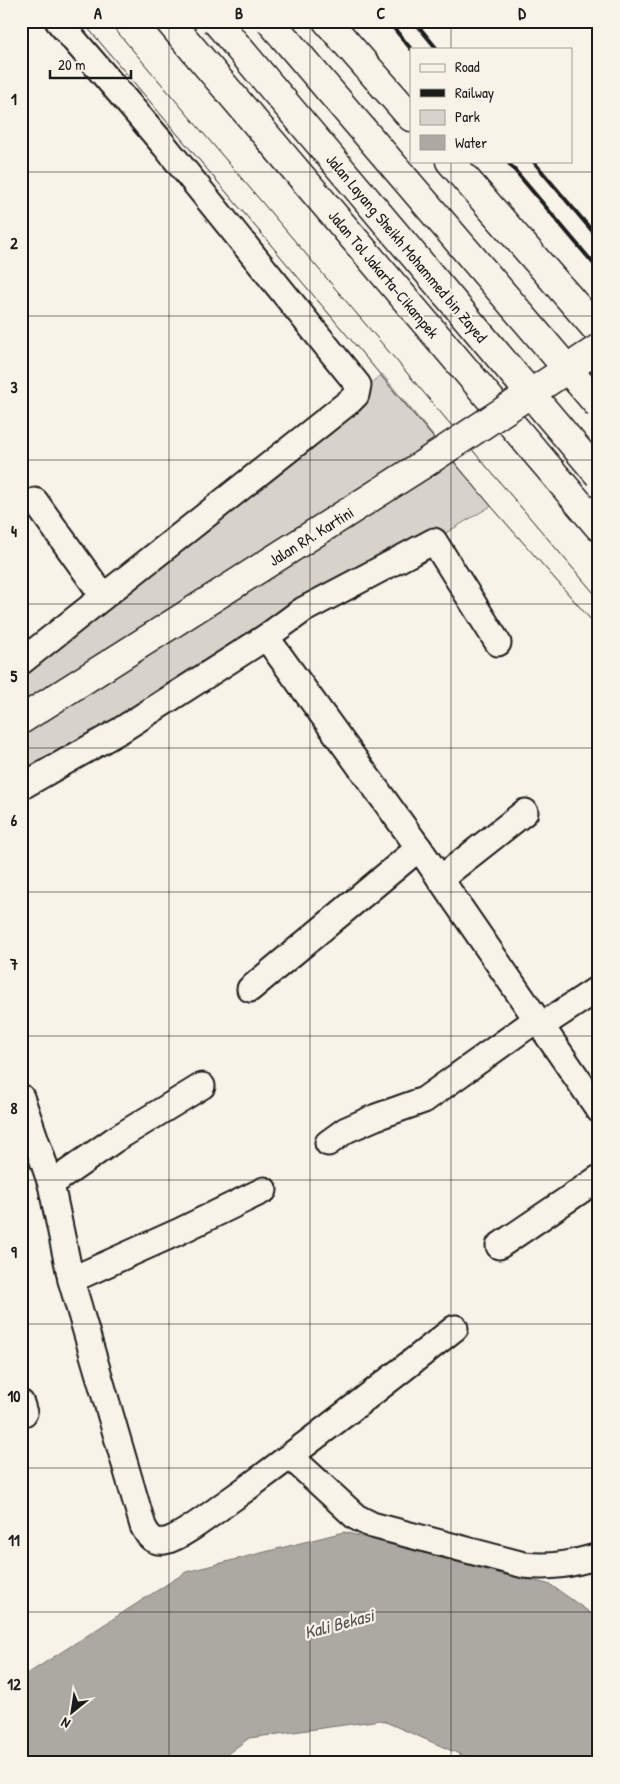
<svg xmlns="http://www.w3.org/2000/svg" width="620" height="1784" viewBox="0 0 620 1784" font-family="'Patrick Hand',sans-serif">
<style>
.green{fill:#d7d3cb;stroke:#7a7874}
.water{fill:#aca9a2;stroke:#72716c}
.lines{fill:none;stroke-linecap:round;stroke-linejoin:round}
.minor-casing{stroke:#1c1c1c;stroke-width:29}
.primary-casing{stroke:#1c1c1c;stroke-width:31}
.motorway-casing{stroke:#1c1c1c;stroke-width:31}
.minor{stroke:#f7f3e8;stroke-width:25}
.primary{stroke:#f7f3e8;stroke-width:28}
.motorway{stroke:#f7f3e8;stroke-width:28}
.tram{stroke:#1c1c1c;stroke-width:1}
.rail{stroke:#1c1c1c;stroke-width:4}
.primary-bridge-casing{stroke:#1c1c1c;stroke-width:31;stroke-linecap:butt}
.motorway-bridge-casing{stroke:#1c1c1c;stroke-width:31;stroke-linecap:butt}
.primary-bridge{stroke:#f7f3e8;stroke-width:28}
.motorway-bridge{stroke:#f7f3e8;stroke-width:28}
.grid{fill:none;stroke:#1c1c1c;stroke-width:1;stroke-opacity:0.55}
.labels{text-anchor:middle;stroke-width:4.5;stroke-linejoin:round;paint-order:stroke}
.street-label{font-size:16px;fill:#1c1c1c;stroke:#f7f3e8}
.water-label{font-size:18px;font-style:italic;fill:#565452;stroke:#f7f3e8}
.neatline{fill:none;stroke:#1c1c1c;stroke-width:2}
.grid-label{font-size:16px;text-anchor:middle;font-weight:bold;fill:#1c1c1c}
</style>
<rect width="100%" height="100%" fill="#f7f3e8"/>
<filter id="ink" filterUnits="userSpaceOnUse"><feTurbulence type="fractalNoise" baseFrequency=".02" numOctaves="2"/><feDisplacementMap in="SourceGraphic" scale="10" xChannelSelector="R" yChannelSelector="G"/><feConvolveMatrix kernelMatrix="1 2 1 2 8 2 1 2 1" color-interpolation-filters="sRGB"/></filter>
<g filter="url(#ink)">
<path class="green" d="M382 374 491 506 21 787V662Z"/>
<path class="water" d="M344 1532 551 1585 599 1619V1763H480L381 1720 249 1738 215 1763H21V1678L186 1572Z"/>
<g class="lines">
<defs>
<g id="minor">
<path d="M35 501 103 596"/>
<path d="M266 637 419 848 599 1110"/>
<path d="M21 662 350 401 356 395 358 385 164 145 58 21"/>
<path d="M21 787 121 730 266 637 303 610 434 541 498 643"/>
<path d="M440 879 525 812"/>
<path d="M250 989 419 848"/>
<path d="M541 1026 599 988"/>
<path d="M21 1097 51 1184 71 1280 143 1526C148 1536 153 1543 165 1541 181 1538 215 1511 229 1501 306 1446 380 1387 455 1328"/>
<path d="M328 1143 346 1130 376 1117 424 1100 537 1019"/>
<path d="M51 1184 114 1140 202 1086"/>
<path d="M499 1246 599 1178"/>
<path d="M71 1280 178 1232 264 1190"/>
<path d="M21 1403 24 1413"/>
<path d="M291 1457 356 1517 372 1525 524 1565C553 1568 571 1564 599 1556"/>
</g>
<path id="primary" d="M21 720 422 465"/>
<g id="motorway">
<path d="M169 21 599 527"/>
<path d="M327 21 411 117"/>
<path d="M450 161 599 332"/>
</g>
</defs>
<use href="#minor" class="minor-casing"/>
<use href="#primary" class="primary-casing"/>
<use href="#motorway" class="motorway-casing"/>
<use href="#minor" class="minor"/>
<use href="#primary" class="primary"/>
<use href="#motorway" class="motorway"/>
<g class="tram">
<path d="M82 21 491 506 599 629"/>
<path d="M108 21 599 599"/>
</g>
<g class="rail">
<path d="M388 21 411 49"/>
<path d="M414 21 437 49"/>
<path d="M507 161 599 270"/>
<path d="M533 161 599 239"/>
</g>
<defs>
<path id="primary-bridge" d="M422 465 599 348"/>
<g id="motorway-bridge">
<path d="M216 21 599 475"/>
<path d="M270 21 599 406"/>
</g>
</defs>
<use href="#primary-bridge" class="primary-bridge-casing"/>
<use href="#motorway-bridge" class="motorway-bridge-casing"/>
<use href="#primary-bridge" class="primary-bridge"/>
<use href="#motorway-bridge" class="motorway-bridge"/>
</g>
</g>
<path class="grid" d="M169 21V1763M310 21V1763M451 21V49M451 161V1763M21 172H599M21 316H599M21 460H599M21 604H599M21 748H599M21 892H599M21 1036H599M21 1180H599M21 1324H599M21 1468H599M21 1612H599"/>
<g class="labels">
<g class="street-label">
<text transform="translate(407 248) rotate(50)" y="6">Jalan Layang Sheikh Mohammed bin Zayed</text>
<text transform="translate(384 274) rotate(50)" y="6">Jalan Tol Jakarta–Cikampek</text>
<text transform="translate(311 536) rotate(-32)" y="6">Jalan RA. Kartini</text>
</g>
<g class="water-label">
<text transform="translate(339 1624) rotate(-15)" y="6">Kali Bekasi</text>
</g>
</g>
<rect width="620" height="1784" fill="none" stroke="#f7f3e8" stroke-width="55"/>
<rect x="410" y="48" width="162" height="115" fill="#f7f3e8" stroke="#9f9d96"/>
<rect x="420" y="64" width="25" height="8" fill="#f7f3e8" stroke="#9f9d96"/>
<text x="455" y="72" font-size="15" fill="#1c1c1c">Road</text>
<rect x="420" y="89" width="25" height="8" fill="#1c1c1c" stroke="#9f9d96"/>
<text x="455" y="98" font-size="15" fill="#1c1c1c">Railway</text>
<rect x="420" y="110" width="25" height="15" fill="#d7d3cb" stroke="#9f9d96"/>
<text x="455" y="122" font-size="15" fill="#1c1c1c">Park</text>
<rect x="420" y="135" width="25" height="15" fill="#aca9a2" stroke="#9f9d96"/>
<text x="455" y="148" font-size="15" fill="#1c1c1c">Water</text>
<g transform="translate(72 1712) rotate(210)" stroke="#f7f3e8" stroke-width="4" paint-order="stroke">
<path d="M0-4L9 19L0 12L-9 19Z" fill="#1c1c1c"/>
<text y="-8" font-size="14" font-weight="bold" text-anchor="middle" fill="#1c1c1c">N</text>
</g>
<path d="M50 70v8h81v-8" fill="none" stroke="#1c1c1c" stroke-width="2.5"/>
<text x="58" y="70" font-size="15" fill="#1c1c1c" stroke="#f7f3e8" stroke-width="4" paint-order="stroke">20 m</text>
<rect x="28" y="28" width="564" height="1728" class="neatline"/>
<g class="grid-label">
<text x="98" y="19">A</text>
<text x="239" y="19">B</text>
<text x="381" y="19">C</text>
<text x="522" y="19">D</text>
<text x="14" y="105">1</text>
<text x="14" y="249">2</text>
<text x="14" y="393">3</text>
<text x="14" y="537">4</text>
<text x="14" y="682">5</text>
<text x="14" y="826">6</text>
<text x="14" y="970">7</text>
<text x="14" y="1114">8</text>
<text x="14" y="1258">9</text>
<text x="14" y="1402">10</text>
<text x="14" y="1546">11</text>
<text x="14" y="1690">12</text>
</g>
</svg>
